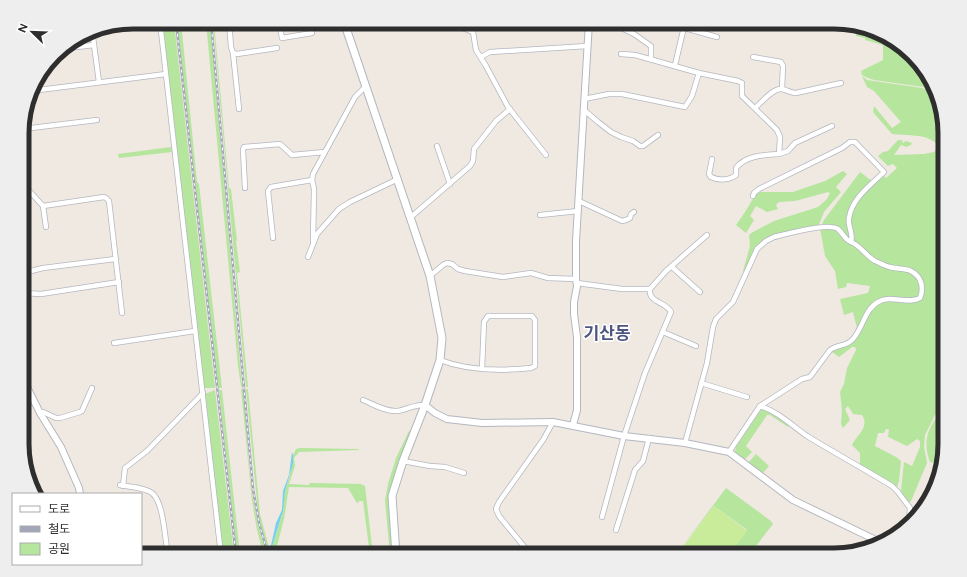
<svg xmlns="http://www.w3.org/2000/svg" width="967" height="577" viewBox="0 0 967 577" font-family="Figtree,'Noto Sans KR',sans-serif">
<style>
.green{fill:#b6e59e}
.pitch{fill:#c9ec9a}
.water{fill:#75cff0}
.lines{fill:none;stroke-linecap:round;stroke-linejoin:round}
.minor-casing{stroke:#b4b7c1;stroke-width:6}
.tertiary-casing{stroke:#b4b7c1;stroke-width:8}
.secondary-casing{stroke:#b4b7c1;stroke-width:9}
.minor{stroke:#fff;stroke-width:4.5}
.tertiary{stroke:#fff;stroke-width:6}
.secondary{stroke:#fff;stroke-width:7}
.rail-casing{stroke:#a3a6b8;stroke-width:2.5}
.rail{stroke:#fff;stroke-width:1;stroke-dasharray:3;stroke-linecap:butt}
.labels{text-anchor:middle;stroke-width:3;stroke-linejoin:round;paint-order:stroke}
.quarter-label{font-size:17px;font-weight:bold;fill:#4d5680;stroke:#fff}
.rim{fill:none;stroke:#2e2e2e;stroke-width:5}
</style>
<rect width="100%" height="100%" fill="#efe9e1"/>
<g class="green">
<path d="M162 22H174L215 388H203Z"/>
<path d="M177 22H181L197 182 199 184 222 388H218Z"/>
<path d="M206 22H210L242 387H241L238 366Z"/>
<path d="M213 22H214L229 188 231 189 237 241H236L240 272 237 273 248 387H246Z"/>
<path d="M857 28 890 37 930 77 934 91 923 87 874 80 868 78 862 75 861 71 883 60V45L865 40V38L856 36Z"/>
<path d="M862 76 867 80 874 81 922 88 935 93 945 125V402L935 415 925 435 924 447 927 463 911 501 910 502 906 501 901 491 904 462 912 466 920 447V441L917 439 907 446 888 437 889 429H886L884 433H878L875 446 896 457 901 461 899 481 897 487 892 485 860 465V453L852 445C857 435 870 427 862 415L853 414 848 406 845 409 850 420 843 428 841 424 842 410 840 392 844 384 847 368 856 350 855 347H852L839 357 832 352C837 347 846 347 852 343 867 331 864 307 883 300 895 300 920 308 923 292 928 267 902 271 887 265 879 262 873 258 866 253L865 255C872 260 879 265 888 268 905 273 926 269 919 297L909 300 883 299C868 302 863 319 858 332L853 312 844 315 840 299 868 293 870 286 847 283 846 287 838 289 835 271 825 256 820 228C842 226 835 237 850 243L853 241C855 233 850 226 851 218 852 200 871 187 883 175L886 178 897 168 893 164 888 166 878 156 883 152 888 151 898 140H902L903 143 906 141 912 143 911 145 906 147 901 145 894 155 924 154 934 152 938 146C930 133 906 136 892 134L873 112 874 106 892 128 901 122 874 91 867 87Z"/>
<path d="M171 147 172 152 119 158 118 154Z"/>
<path d="M843 171 847 174 836 187 841 192 824 212 818 227 776 235 755 249 744 272 743 271 750 246 749 235 753 232 774 221 818 207 827 199 830 193 828 192 795 201 779 202 776 205 778 209 767 212 756 206 750 216 754 220 746 233 736 225 745 212 757 192H793L825 181Z"/>
<path d="M860 172 872 181 853 202 850 209 851 237 849 238C837 231 841 224 822 224L824 220Z"/>
<path d="M241 389H244C248 444 248 503 267 555H265L262 549 257 530 252 501Z"/>
<path d="M246 389H248L260 514 271 555H269L260 524 258 512Z"/>
<path d="M215 390 234 555H223L205 394Z"/>
<path d="M219 390H222L240 555H237Z"/>
<path d="M945 405V451L941 465 930 462C921 436 931 425 945 405Z"/>
<path d="M765 409 789 425 788 427 770 415H767L746 446 752 452 744 460 735 452 736 447 761 410Z"/>
<path d="M409 431 412 432 391 489 394 555H390L385 500 388 484 396 458Z"/>
<path d="M300 448 358 449 359 450 299 452 294 458 295 466 289 484 309 485 310 483 361 484 365 486 373 555H370L363 501H358L359 503H357L348 488 289 487 284 519 276 550 277 555H273L271 550 282 515 285 491 290 475 293 455 296 449Z"/>
<path d="M756 454 769 466 762 474 748 463Z"/>
<path d="M726 488 771 521 773 524 749 555H729L747 530 714 506 676 555Z"/>
</g>
<path class="pitch" d="M714 506 747 531 729 555H677Z"/>
<path class="water" d="M292 452 293 455V463L285 491 283 511 271 550 273 555H271L270 550 276 523 282 510 283 491 289 475Z"/>
<g class="lines">
<defs>
<g id="minor">
<path d="M160 22 221 555"/>
<path d="M229 22 231 47 233 53 237 54 277 48"/>
<path d="M279 22 282 38 312 33"/>
<path d="M447 22 473 32 476 50 486 66 508 107 546 155"/>
<path d="M609 22 634 34 651 46V59"/>
<path d="M663 22 717 37"/>
<path d="M92 30 99 82"/>
<path d="M60 49 94 45"/>
<path d="M233 53 239 109"/>
<path d="M481 57 490 52 587 46"/>
<path d="M753 57 781 62 783 66 782 89"/>
<path d="M675 65 684 27"/>
<path d="M699 73 738 81 742 83V96L777 130 780 137 779 154C765 155 746 155 736 168V175C730 180 719 181 711 177L709 174 712 159"/>
<path d="M31 91 166 74"/>
<path d="M584 99 609 94H622L685 107 692 96 699 73 635 55 621 54"/>
<path d="M755 108C762 102 772 89 781 89 785 89 791 93 796 93L841 83"/>
<path d="M583 109 598 122 611 132 621 137 633 141 640 146H643L658 135"/>
<path d="M23 129 97 120"/>
<path d="M437 146 450 184"/>
<path d="M779 154 788 151 795 143 832 126"/>
<path d="M23 184 43 206 46 227"/>
<path d="M245 188 243 150 244 147 280 144 292 155 325 152"/>
<path d="M579 201 622 221 626 220 630 218 631 214 634 212"/>
<path d="M43 206 104 197 106 198 109 201 122 313"/>
<path d="M540 215 578 211"/>
<path d="M411 217 470 166 473 161 474 149 496 121 510 109"/>
<path d="M273 238 268 191 271 187 312 180"/>
<path d="M313 242 314 189 312 180 313 174 355 97 366 86"/>
<path d="M308 257 317 234 339 209 350 202 398 179"/>
<path d="M672 267 700 292"/>
<path d="M23 273 43 268 115 259"/>
<path d="M430 276 443 265 447 263 452 264 458 269 465 271 503 277 531 273 548 278 576 279"/>
<path d="M577 283 622 289H650L666 271 707 235"/>
<path d="M23 293 41 294 119 282"/>
<path d="M663 332 696 346"/>
<path d="M114 343 195 331"/>
<path d="M440 360C468 371 502 371 531 368L535 366V320L532 316H488L484 322 482 369"/>
<path d="M701 383 747 397"/>
<path d="M363 400C373 404 386 412 397 411 406 410 415 404 425 405"/>
<path d="M760 406C779 412 791 425 807 436 835 453 864 469 892 486L898 492 910 508 909 521"/>
<path d="M40 413 43 412 56 418H60L80 412 82 411 92 388"/>
<path d="M685 443 707 363 713 327 716 319 733 302 757 249 766 241 774 237C786 234 829 222 838 229 843 233 844 239 851 242 854 233 847 226 849 218 852 198 871 185 884 172L855 142H850L842 148 759 189 754 193 753 196"/>
<path d="M729 452 760 406 802 379 810 377 830 350C837 345 846 346 852 340 863 329 864 310 878 302 891 294 907 305 920 298 924 288 922 277 911 271 905 268 896 269 890 267 885 266 880 263 875 261 866 256 861 246 851 242"/>
<path d="M403 461 430 466 445 467 464 473"/>
<path d="M120 485C129 487 145 487 152 493 164 502 165 541 168 555"/>
<path d="M123 486 125 468 147 451 203 393"/>
<path d="M602 517 624 436 645 373 671 312C667 302 648 303 650 289"/>
<path d="M616 530 635 470 643 461 649 438"/>
<path d="M531 555 499 516 496 509 499 502 543 440 553 422"/>
</g>
<g id="tertiary">
<path d="M23 379 40 413 61 447 79 488 80 494"/>
<path d="M425 405 435 413 447 419 482 423 553 422 624 436 685 443 729 452 793 500 882 543"/>
<path d="M573 425 577 410V337L574 314V302L577 286 576 279V241L589 22"/>
</g>
<path id="secondary" d="M344 22 430 276 442 338 440 360 425 405 403 461 392 496 396 555"/>
</defs>
<use href="#minor" class="minor-casing"/>
<use href="#tertiary" class="tertiary-casing"/>
<use href="#secondary" class="secondary-casing"/>
<use href="#minor" class="minor"/>
<use href="#tertiary" class="tertiary"/>
<use href="#secondary" class="secondary"/>
<defs>
<g id="rail">
<path d="M176 22 236 555"/>
<path d="M211 22 253 489 259 523 268 555"/>
</g>
</defs>
<use href="#rail" class="rail-casing"/>
<use href="#rail" class="rail"/>
</g>
<g class="labels">
<g class="quarter-label">
<text x="607" y="339">기산동</text>
</g>
</g>
<path d="M0 0H967V577H0ZM133 29H834A104 104 0 0 1 938 133V444A104 104 0 0 1 834 548H133A104 104 0 0 1 29 444V133A104 104 0 0 1 133 29Z" fill="#eee" fill-rule="evenodd"/>
<path class="rim" d="M133 29H834A104 104 0 0 1 938 133V444A104 104 0 0 1 834 548H133A104 104 0 0 1 29 444V133A104 104 0 0 1 133 29Z"/>
<rect x="12" y="493" width="130" height="72" fill="#ffffff" stroke="#ababab"/>
<rect x="20" y="506" width="20" height="6" fill="#ffffff" stroke="#ababab"/>
<text x="48" y="513" font-size="12" fill="#2e2e2e">도로</text>
<rect x="20" y="526" width="20" height="6" fill="#a3a6b8" stroke="#ababab"/>
<text x="48" y="533" font-size="12" fill="#2e2e2e">철도</text>
<rect x="20" y="543" width="20" height="12" fill="#b6e59e" stroke="#ababab"/>
<text x="48" y="553" font-size="12" fill="#2e2e2e">공원</text>
<g transform="translate(32 32) rotate(293)" stroke="#ffffff" stroke-width="3" paint-order="stroke">
<path d="M0-3L7 15L0 10L-7 15Z" fill="#2e2e2e"/>
<text y="-6" font-size="11" font-weight="bold" text-anchor="middle" fill="#2e2e2e">N</text>
</g>
</svg>
